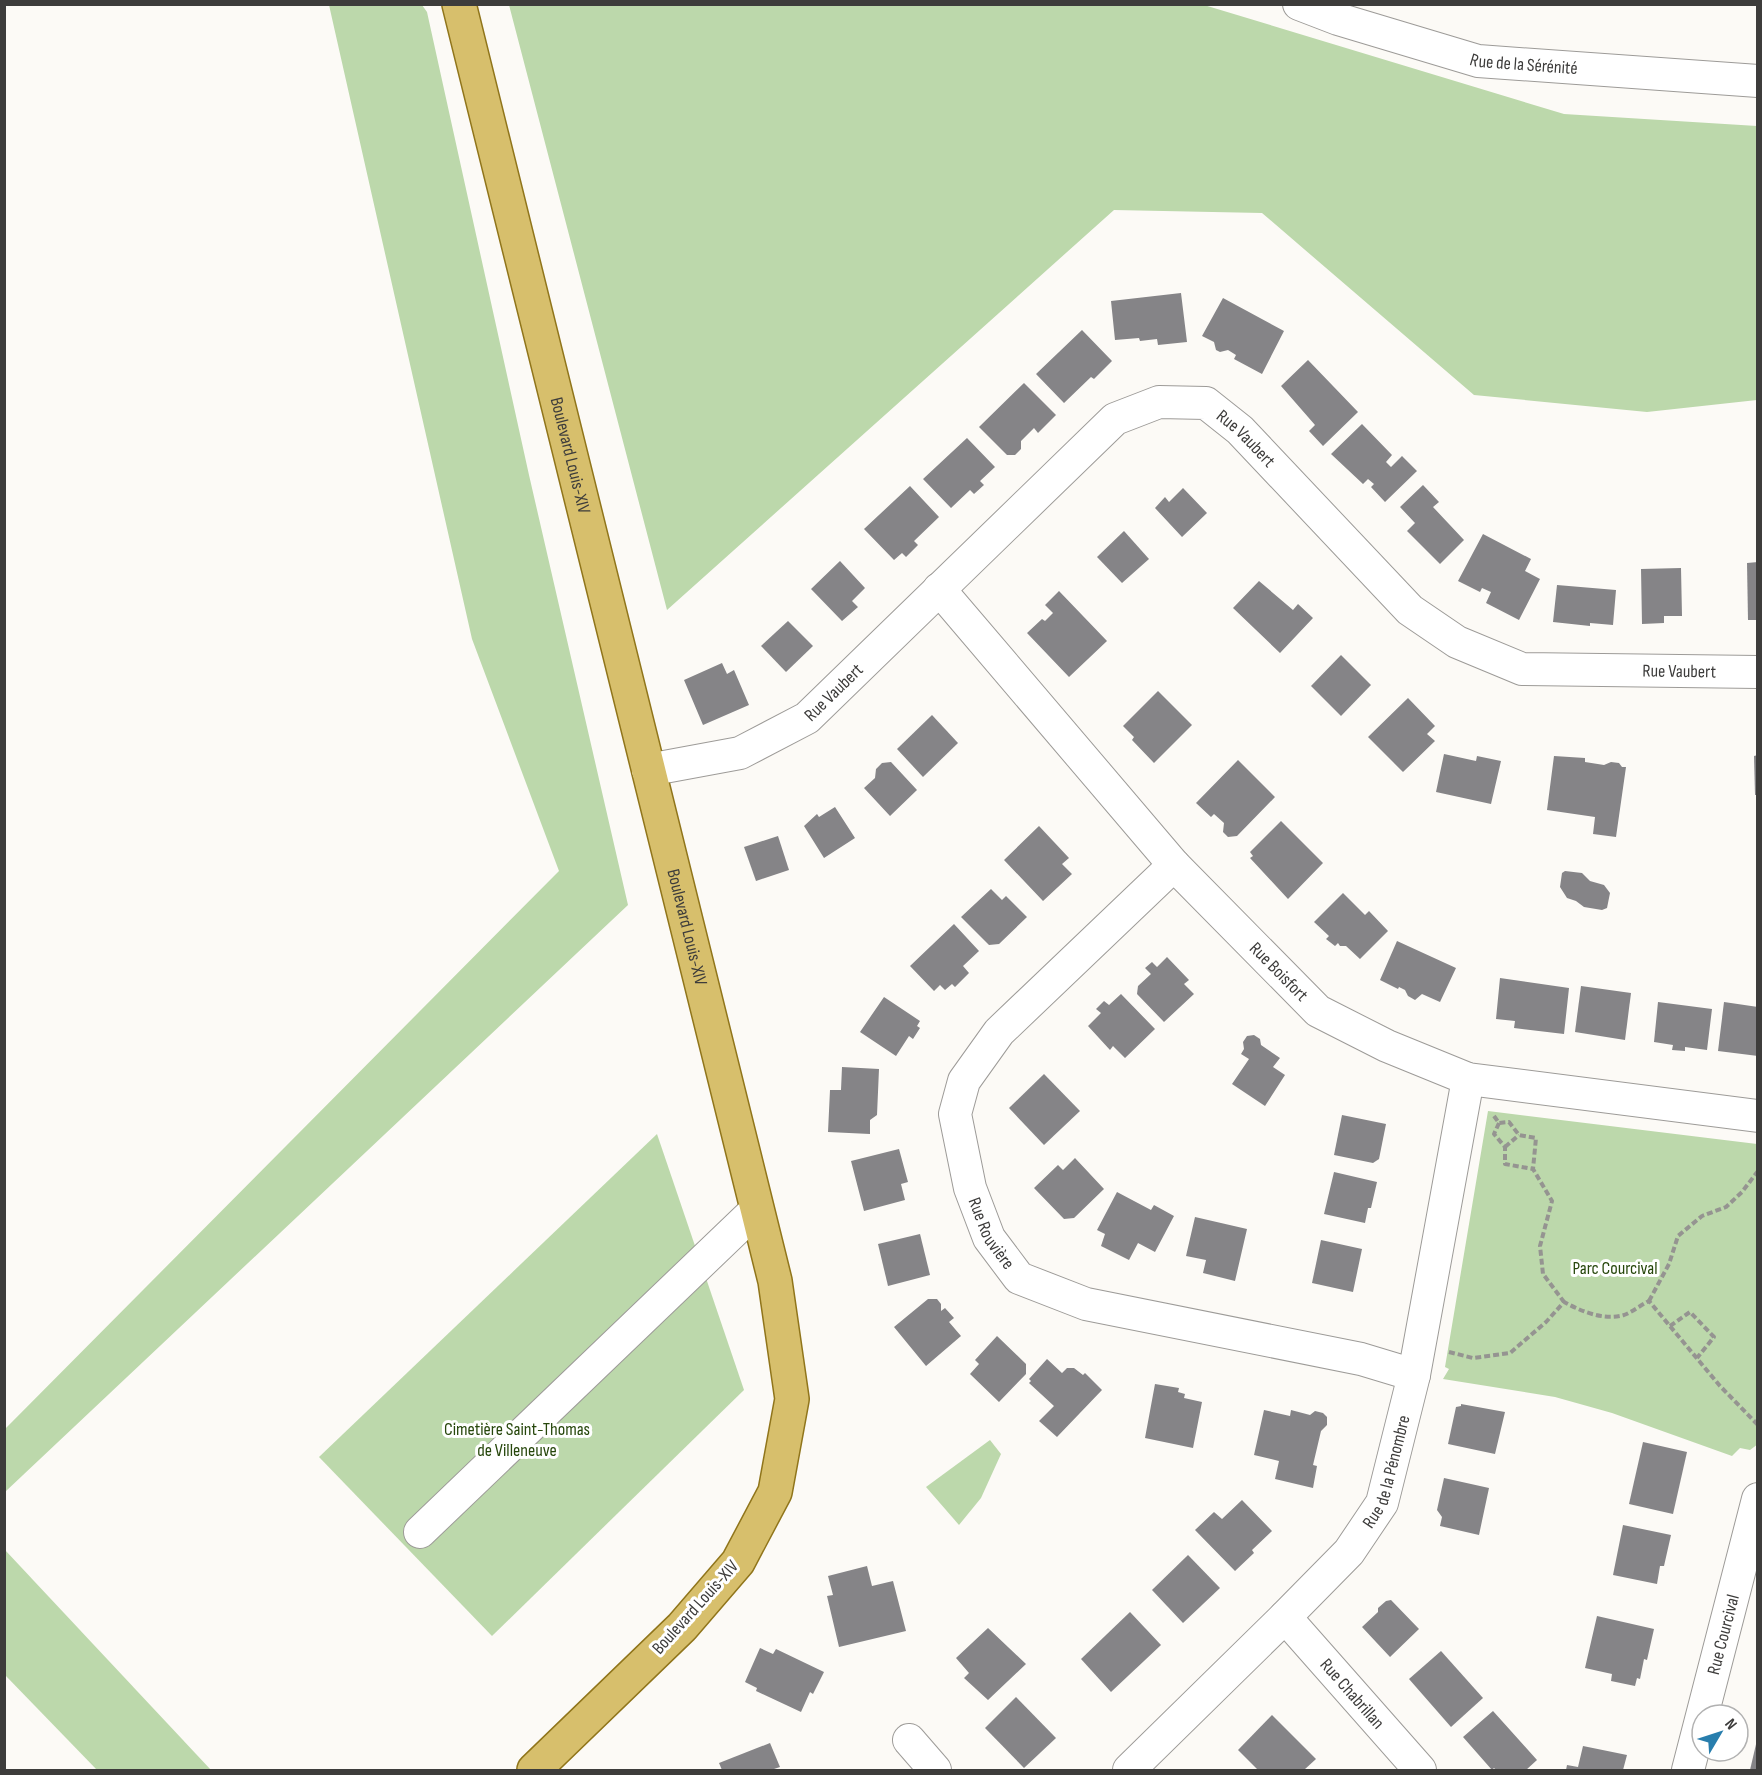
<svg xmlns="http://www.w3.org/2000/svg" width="1762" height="1775" viewBox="0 0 1762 1775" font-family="'Sofia Sans Condensed',sans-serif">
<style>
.green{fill:#bcd8ab}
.building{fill:#858487}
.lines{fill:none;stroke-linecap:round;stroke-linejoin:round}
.minor-casing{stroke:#9d9b98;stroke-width:34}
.major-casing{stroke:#90751b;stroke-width:36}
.path{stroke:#959491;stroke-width:4;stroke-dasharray:6 3;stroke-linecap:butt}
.minor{stroke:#fff;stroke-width:32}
.major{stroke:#d7bf6c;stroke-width:33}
.labels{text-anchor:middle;stroke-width:6;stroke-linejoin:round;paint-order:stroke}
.street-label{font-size:18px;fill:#3d3c3b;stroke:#fff}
.park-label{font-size:18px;fill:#27470c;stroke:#fff}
</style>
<rect width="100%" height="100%" fill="#fcfaf6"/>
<g class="green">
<path d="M329 5H422L427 12 529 475 628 905 5 1492V1429L559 871 472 639Z"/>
<path d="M509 5H1204L1564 114 1757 126V400L1647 412 1474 395 1262 213 1114 210 667 610Z"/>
<path d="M1488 1111 1757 1144 1758 1444 1750 1450 1740 1448 1732 1456 1612 1413 1555 1397 1443 1379 1449 1369 1445 1367Z"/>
<path d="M657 1134 744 1390 492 1636 319 1457Z"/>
<path d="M990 1440 1001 1454 981 1498 959 1525 926 1487Z"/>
<path d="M4 1550H5L211 1770H97L5 1675Z"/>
</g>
<g class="building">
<path d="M1181 293 1187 342 1158 345 1157 339 1140 341 1139 338 1115 340 1111 301Z"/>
<path d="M1223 298 1284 331 1262 374 1234 359 1236 355 1228 350 1220 352 1216 350 1214 342 1202 336Z"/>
<path d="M1082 330 1112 361 1094 379 1091 377 1064 403 1036 374Z"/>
<path d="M1308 360 1358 412 1323 446 1309 431 1315 425 1281 386Z"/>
<path d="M1024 383 1056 415 1038 433 1034 428 1021 441V449L1015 455H1007L979 427Z"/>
<path d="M1362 424 1392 455 1386 462 1391 467 1402 456 1417 471 1385 502 1371 487 1374 484 1368 479 1363 484 1331 454Z"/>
<path d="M967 438 995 467 980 481 984 485 974 494 970 490 951 508 923 479Z"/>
<path d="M1423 485 1439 502 1433 507 1464 540 1440 564 1407 531 1415 523 1400 507Z"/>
<path d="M910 486 939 517 914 541 918 545 906 557 902 553 894 560 864 529Z"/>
<path d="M1183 488 1207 513 1182 537 1155 508 1165 497 1169 502Z"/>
<path d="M1124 531 1149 559 1122 583 1097 557Z"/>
<path d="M1483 534 1531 559 1525 571 1540 579 1519 620 1486 603 1491 592 1482 588 1480 592 1458 581Z"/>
<path d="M840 561 865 588 852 601 858 607 842 621 811 589Z"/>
<path d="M1758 562V620H1748L1747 563Z"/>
<path d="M1681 568 1682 616H1664V623L1642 624 1641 569Z"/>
<path d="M1259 581 1293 610 1298 604 1313 618 1280 653 1233 608Z"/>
<path d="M1557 585 1616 590 1613 625 1590 623V626L1553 622Z"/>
<path d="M1059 591 1107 641 1069 677 1027 633 1042 619 1045 621 1053 613 1045 605Z"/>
<path d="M788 621 813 646 786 672 761 646Z"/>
<path d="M1341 655 1371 685 1341 716 1311 686Z"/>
<path d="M722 663 727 674 734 670 749 705 703 725 684 680Z"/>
<path d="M1158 691 1192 725 1154 763 1132 740 1134 737 1123 726Z"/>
<path d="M1408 698 1435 726 1427 734 1435 741 1403 772 1368 737Z"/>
<path d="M932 715 958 743 923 777 897 749Z"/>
<path d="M1444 754 1476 761 1477 756 1501 761 1491 804 1436 792Z"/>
<path d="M1758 755V795H1755L1754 756Z"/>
<path d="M1554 756 1585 758V762L1604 765 1611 762 1619 763 1622 767H1626L1616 837 1593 834 1595 817 1547 810Z"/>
<path d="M1238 760 1275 797 1237 836 1228 837 1223 832 1224 823 1214 814 1211 817 1196 803Z"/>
<path d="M891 762 917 790 890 816 864 788 875 778 876 769 882 763Z"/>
<path d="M835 807 855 838 824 858 804 826 817 814 819 817Z"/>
<path d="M1281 821 1323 863 1288 899 1250 858 1253 856 1250 852Z"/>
<path d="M1039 826 1069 858 1062 864 1072 874 1043 901 1004 860Z"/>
<path d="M778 836 789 870 756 881 744 847Z"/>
<path d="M1565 871 1582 873 1590 881 1604 885 1610 893 1607 908 1602 910 1584 907 1576 901 1567 898 1560 887 1562 873Z"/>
<path d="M991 889 1002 900 1006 896 1027 917 999 944 989 945 961 917Z"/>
<path d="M1343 893 1365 915 1369 911 1388 931 1360 959 1346 946H1340L1338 943 1335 946 1326 939 1329 936 1314 922Z"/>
<path d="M954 924 979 951 963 966 969 973 955 987 952 984 945 990 940 985 934 991 910 966Z"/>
<path d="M1397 941 1456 968 1440 1002 1422 994 1415 1000 1408 996 1405 990 1399 987 1398 989 1380 980Z"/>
<path d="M1167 957 1189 980 1184 984 1194 994 1164 1022 1137 994 1138 986 1151 974 1145 968 1152 962 1157 967Z"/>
<path d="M1500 978 1569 988 1564 1034 1514 1028 1515 1021 1496 1019Z"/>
<path d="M1581 986 1631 993 1625 1040 1575 1032Z"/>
<path d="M1121 994 1155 1029 1125 1058 1113 1046 1110 1050 1088 1026 1101 1013 1096 1009 1104 1001 1109 1005Z"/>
<path d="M884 997 920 1021 917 1026 920 1028 913 1039 909 1036 896 1056 860 1032Z"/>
<path d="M1658 1002 1712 1009 1707 1050 1685 1047V1051L1672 1050 1673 1045 1654 1042Z"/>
<path d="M1724 1002 1758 1007V1056L1718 1051Z"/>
<path d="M1254 1035 1260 1039 1261 1045 1280 1058 1273 1067 1285 1075 1265 1106 1232 1084 1249 1059 1241 1054 1244 1049 1243 1042 1247 1036Z"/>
<path d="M842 1067 879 1069 877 1115 870 1120V1134L828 1132 830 1090H841Z"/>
<path d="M1044 1074 1080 1111 1044 1145 1009 1108Z"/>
<path d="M1342 1115 1386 1124 1379 1159 1373 1163 1334 1155Z"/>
<path d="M899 1149 908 1182 901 1184 905 1200 864 1211 851 1161Z"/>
<path d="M1075 1158 1104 1189 1074 1218 1064 1219 1034 1188 1058 1165 1063 1170Z"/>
<path d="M1334 1172 1377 1182 1371 1208H1368L1365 1223 1324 1214Z"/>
<path d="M1117 1192 1151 1210 1154 1205 1174 1216 1155 1252 1138 1243 1129 1260 1101 1246 1105 1234 1097 1230Z"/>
<path d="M1195 1217 1247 1229 1235 1281 1203 1273 1206 1260 1186 1256Z"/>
<path d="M920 1234 930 1275 888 1286 878 1244Z"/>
<path d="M1321 1240 1362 1249 1353 1292 1312 1283Z"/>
<path d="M928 1299H937L941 1304V1311L945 1308 954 1318 949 1322 961 1336 926 1366 894 1327Z"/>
<path d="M997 1336 1026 1364V1374L999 1402 970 1374 979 1364 975 1360Z"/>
<path d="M1047 1359 1062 1373 1067 1368H1074L1083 1375 1085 1373 1102 1390 1057 1437 1039 1421 1054 1406 1029 1383 1031 1381 1029 1379Z"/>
<path d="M1155 1384 1179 1388 1178 1392 1185 1394 1184 1398 1202 1402 1193 1448 1145 1438Z"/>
<path d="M1461 1404 1505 1412 1495 1454 1448 1444 1456 1407 1461 1406Z"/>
<path d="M1264 1410 1290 1416 1291 1410 1310 1415 1315 1411 1323 1413 1327 1417V1425L1321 1431 1313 1465 1317 1466 1313 1488 1275 1479 1279 1461 1254 1455Z"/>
<path d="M1643 1442 1687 1452 1673 1514 1629 1504Z"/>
<path d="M1444 1478 1489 1488 1479 1535 1440 1526 1442 1517 1437 1510Z"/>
<path d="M1242 1500 1272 1531 1252 1550 1254 1553 1235 1571 1195 1530 1214 1512 1222 1519Z"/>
<path d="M1623 1525 1671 1535 1664 1566H1660L1657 1584 1613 1575Z"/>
<path d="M1188 1555 1220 1588 1183 1623 1152 1590Z"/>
<path d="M867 1566 872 1586 893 1581 906 1631 839 1647 827 1596 833 1595 828 1576Z"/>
<path d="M1391 1600 1419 1629 1390 1657 1362 1627 1378 1612V1608L1386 1601Z"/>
<path d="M1130 1612 1161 1645 1111 1692 1081 1659Z"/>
<path d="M1597 1616 1654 1629 1647 1660 1644 1659 1640 1679 1637 1678 1635 1686 1611 1681 1612 1674 1585 1668Z"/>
<path d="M988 1628 1026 1664 988 1700 964 1678 969 1673 956 1658Z"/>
<path d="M760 1648 773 1654 776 1649 824 1672 813 1694 810 1692 801 1712 756 1691 757 1688 745 1682Z"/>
<path d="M1441 1651 1483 1698 1451 1727 1409 1679Z"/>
<path d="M1016 1697 1056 1738 1024 1768 985 1728Z"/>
<path d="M1493 1711 1537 1760 1526 1770H1496L1494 1768 1492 1770 1463 1737Z"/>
<path d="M1272 1715 1316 1759 1304 1770H1258L1238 1750Z"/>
<path d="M1757 1740 1758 1770H1750Z"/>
<path d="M770 1743 780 1767 771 1770H722L719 1763Z"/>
<path d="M1583 1746 1627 1755 1623 1770H1566L1567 1765 1578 1767Z"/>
</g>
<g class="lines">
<defs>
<g id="minor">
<path id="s1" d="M1299 4 1338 19 1478 61 1758 81"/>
<path id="s2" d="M939 589 1174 865 1318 1011 1387 1046 1468 1079 1758 1116"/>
<path id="s3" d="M648 770 740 753 807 718 1115 419 1159 402 1206 403 1240 430 1410 610 1457 642 1522 669 1758 672"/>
<path id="s4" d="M1174 865 999 1032 964 1081 955 1114 970 1188 989 1238 1019 1278 1086 1304 1361 1359 1414 1375"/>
<path d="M420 1532 757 1209"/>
<path id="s5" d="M1285 1617 1420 1770"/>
<path d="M909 1740 935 1770"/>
<path id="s6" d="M1129 1770 1285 1617 1349 1552 1382 1503 1414 1375 1468 1079"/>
<path id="s7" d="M1688 1770 1758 1499"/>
</g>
<g id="major">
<path id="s8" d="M459 4 775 1281 792 1399 775 1492 738 1562 682 1627 534 1770"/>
</g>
</defs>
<use href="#minor" class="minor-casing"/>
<use href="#major" class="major-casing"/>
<g class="path">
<path d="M1494 1116 1499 1123 1509 1122 1519 1135 1536 1138 1533 1169 1552 1201 1540 1246 1543 1274 1564 1302"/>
<path d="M1499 1123 1494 1134 1505 1147V1164L1533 1169"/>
<path d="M1505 1147 1519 1135"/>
<path d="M1649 1301 1669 1264 1678 1236 1702 1216 1726 1207 1742 1192 1758 1171"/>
<path d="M1670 1326 1690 1312 1714 1337 1697 1358"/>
<path d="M1449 1352 1473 1358 1510 1353 1546 1322 1564 1302C1581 1311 1603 1321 1624 1315 1632 1312 1641 1305 1649 1301L1720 1386 1758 1425"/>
</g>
<use href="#minor" class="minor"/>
<use href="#major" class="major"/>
</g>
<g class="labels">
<g class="street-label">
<text dy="6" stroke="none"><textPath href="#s1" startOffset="234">Rue de la Sérénité</textPath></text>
<text dy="6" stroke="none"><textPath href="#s3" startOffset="746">Rue Vaubert</textPath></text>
<text dy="6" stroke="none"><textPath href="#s8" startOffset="465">Boulevard Louis-XIV</textPath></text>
<text dy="6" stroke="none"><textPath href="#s3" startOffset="1268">Rue Vaubert</textPath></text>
<text dy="6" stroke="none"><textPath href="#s3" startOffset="206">Rue Vaubert</textPath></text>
<text dy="6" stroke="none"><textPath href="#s8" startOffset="951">Boulevard Louis-XIV</textPath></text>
<text dy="6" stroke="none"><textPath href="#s2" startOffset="512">Rue Boisfort</textPath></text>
<text dy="6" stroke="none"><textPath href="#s4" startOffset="462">Rue Rouvière</textPath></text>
<text dy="6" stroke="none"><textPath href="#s6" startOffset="400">Rue de la Pénombre</textPath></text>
<text transform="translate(695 1607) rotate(-48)" y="6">Boulevard Louis-XIV</text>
<text dy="6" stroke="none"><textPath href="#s7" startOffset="140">Rue Courcival</textPath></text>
<text dy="6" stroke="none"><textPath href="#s5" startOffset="102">Rue Chabrillan</textPath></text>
</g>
<g class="park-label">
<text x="1615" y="1274">Parc Courcival</text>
<text x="517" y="1435">Cimetière Saint-Thomas<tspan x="517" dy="21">de Villeneuve</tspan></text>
</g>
</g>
<rect width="1762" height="1775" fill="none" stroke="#3d3c3b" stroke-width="12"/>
<g transform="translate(1720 1733) rotate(51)"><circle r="28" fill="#ffffff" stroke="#b1b1b1" stroke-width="1.5"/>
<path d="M0-4.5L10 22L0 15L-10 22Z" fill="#287ead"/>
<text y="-9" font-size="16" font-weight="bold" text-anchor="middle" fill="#3d3c3b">N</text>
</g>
</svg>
